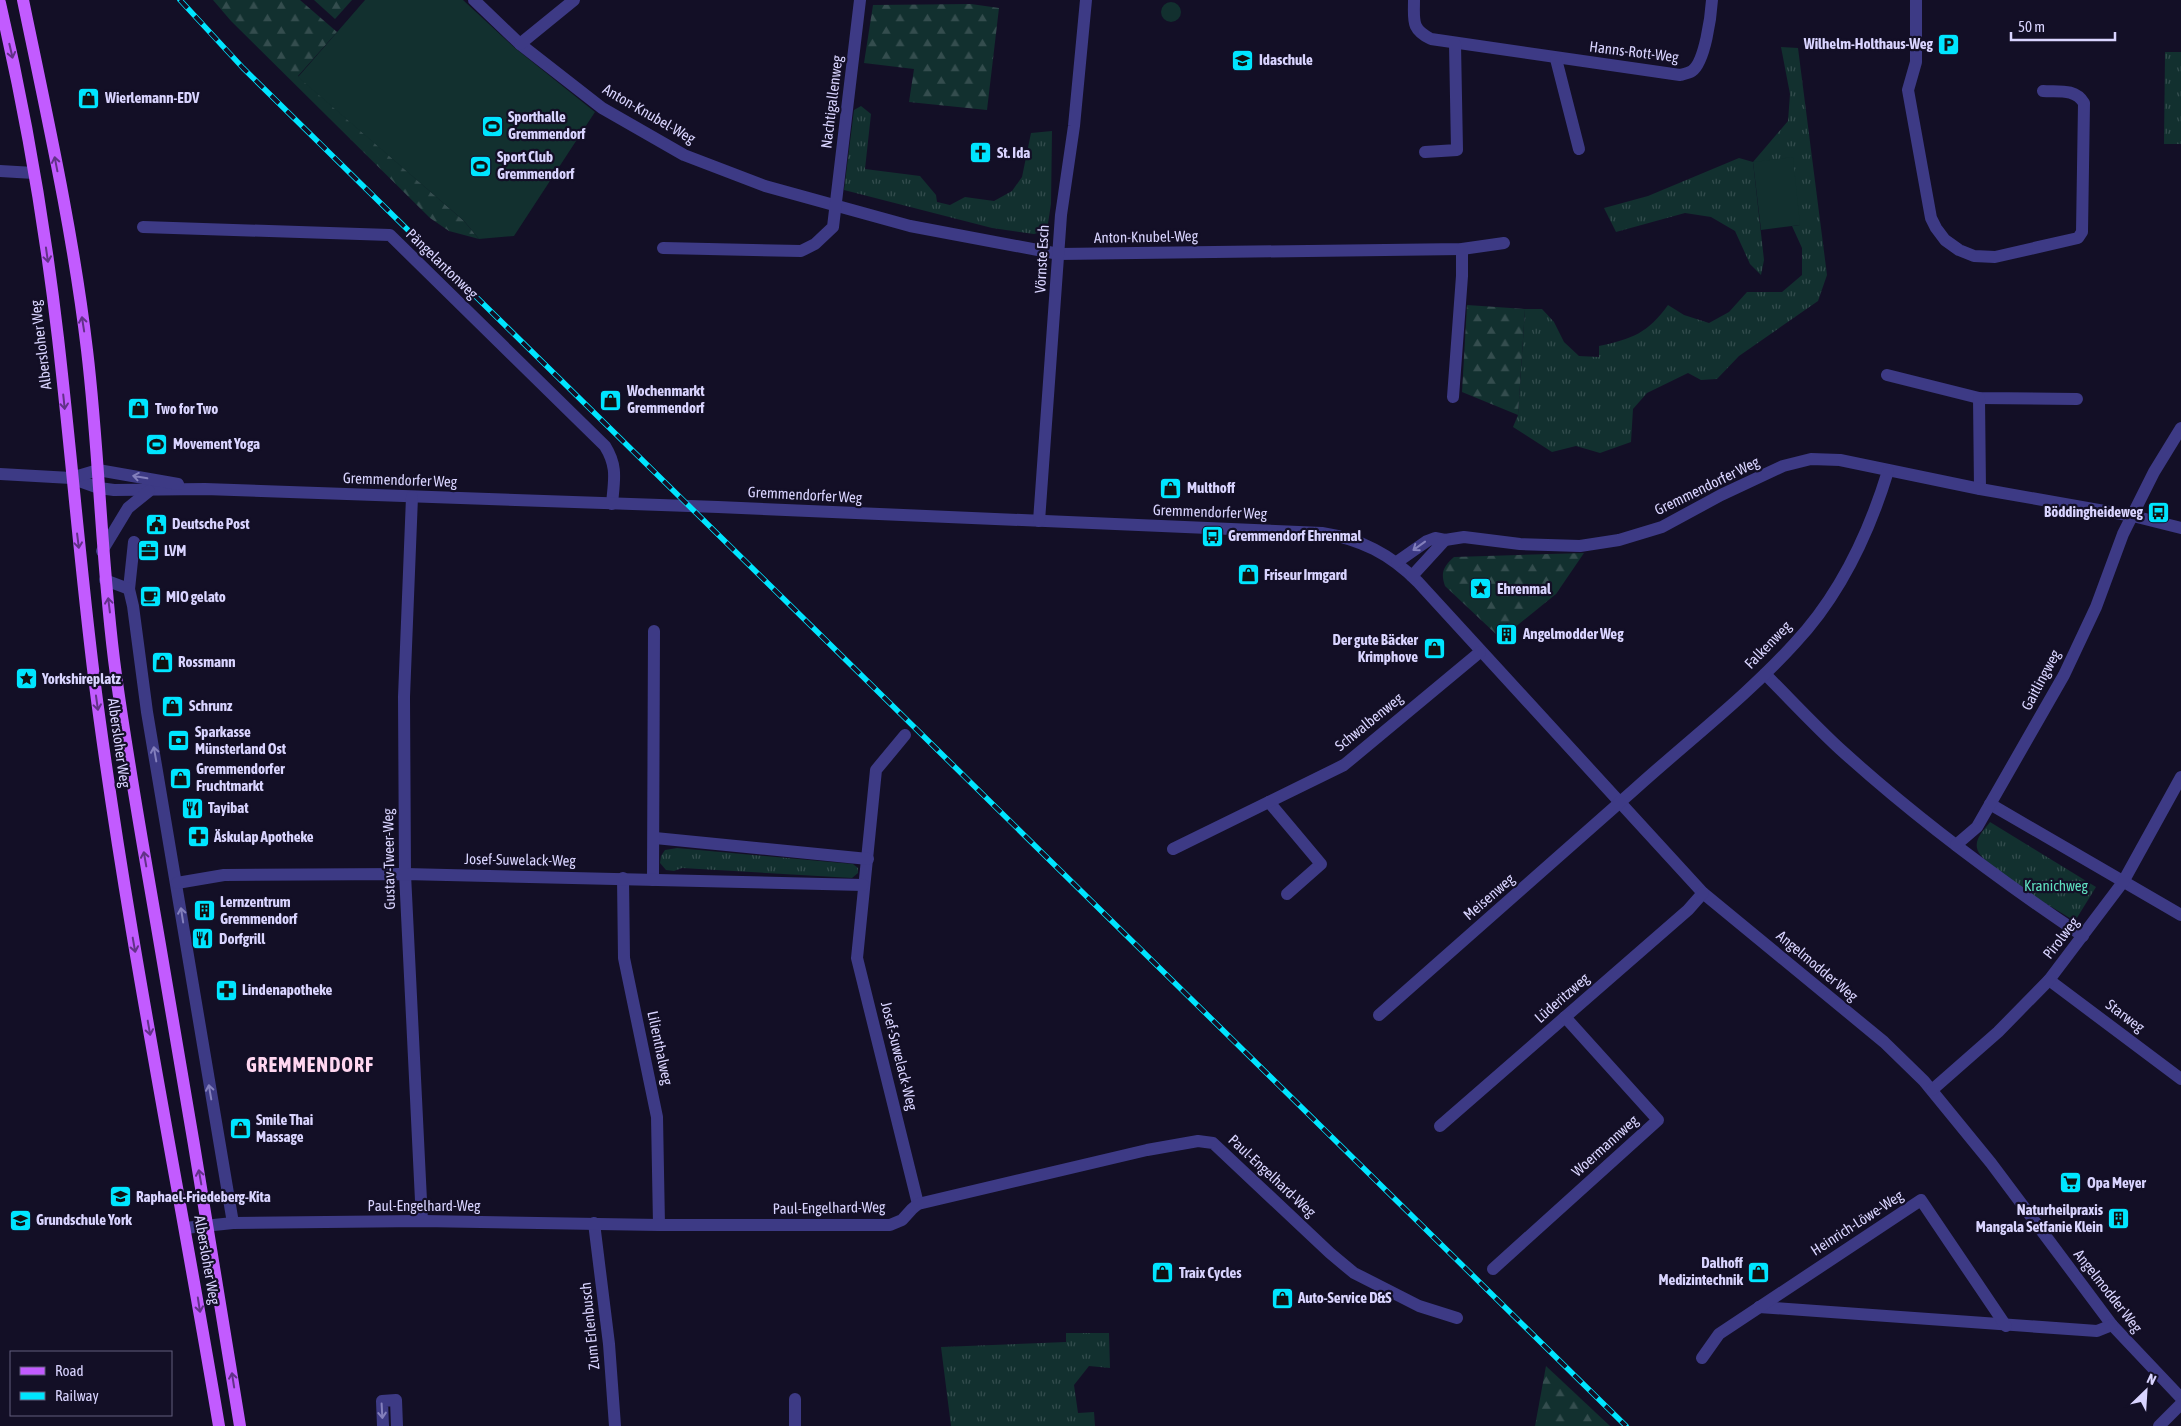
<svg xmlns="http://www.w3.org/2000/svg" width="2181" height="1426" viewBox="0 0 2181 1426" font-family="'Asap Condensed',sans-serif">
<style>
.grass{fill:url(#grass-tufts)}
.forest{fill:url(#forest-firs)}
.garden{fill:#12302f}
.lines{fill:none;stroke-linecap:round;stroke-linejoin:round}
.minor{stroke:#3d3a85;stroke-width:12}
.major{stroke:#c25bff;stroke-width:12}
.rail-casing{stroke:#00e5ff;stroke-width:5.5}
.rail{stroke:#130f26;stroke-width:4;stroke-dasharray:11;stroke-linecap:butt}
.oneway{stroke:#623188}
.oneway2{stroke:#837fbc}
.labels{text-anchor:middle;stroke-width:4.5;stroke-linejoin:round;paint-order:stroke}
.poi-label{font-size:15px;font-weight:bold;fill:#d9d4ff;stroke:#130f26;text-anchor:start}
.street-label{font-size:15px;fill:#d9d4ff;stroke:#130f26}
.park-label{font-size:15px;fill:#5fe0c0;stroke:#130f26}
.district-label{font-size:20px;font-weight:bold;letter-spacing:1px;fill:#ffd6f0;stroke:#130f26}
</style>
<defs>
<pattern id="grass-tufts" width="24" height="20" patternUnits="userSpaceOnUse" patternTransform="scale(1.25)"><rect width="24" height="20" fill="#12302f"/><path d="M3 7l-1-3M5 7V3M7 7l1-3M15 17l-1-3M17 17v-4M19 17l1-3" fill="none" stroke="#344d4e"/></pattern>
<pattern id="forest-firs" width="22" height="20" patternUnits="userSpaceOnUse" patternTransform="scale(1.25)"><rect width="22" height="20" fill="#12302f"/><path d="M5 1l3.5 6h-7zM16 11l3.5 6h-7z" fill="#344d4e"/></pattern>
</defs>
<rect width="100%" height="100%" fill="#130f26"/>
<g class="grass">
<path d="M1781 47 1798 48 1827 275 1818 301 1739 356 1717 379 1701 380 1688 373 1647 393 1633 409 1631 442 1600 453 1576 446 1552 452 1513 427 1518 415 1525 309H1542L1554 322 1564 342 1579 356 1599 357V346C1632 339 1648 333 1668 305L1684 315 1709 323 1729 312 1747 292H1782L1802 275V248L1792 226 1800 225 1753 162 1764 260 1761 275 1750 264 1735 231 1711 217 1685 213 1616 232 1604 208 1648 196 1739 158 1753 162 1788 121 1790 94Z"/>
<path d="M2165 52H2181V144H2164Z"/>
<path d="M861 106 871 114 865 169 920 176 936 195 937 202 950 205 965 197 994 201 1012 191 1022 177 1031 133 1052 131 1051 204 1047 230 1034 234 992 228 844 190 854 110Z"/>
<path d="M1990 822 2096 887 2075 921C2057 910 1980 867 1977 848 1975 838 1984 830 1990 822Z"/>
<path d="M677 848 853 864 858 868V873L852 878 682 868 674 871 666 870 660 863 661 856 665 850Z"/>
<path d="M1066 1333H1109L1110 1368 1089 1366 1074 1385 1078 1413 1094 1412 1095 1426H951L941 1347 1066 1342Z"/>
</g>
<g class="forest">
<path d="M213 0H300L337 32 298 76 464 221 479 239 449 231 430 218 231 21Z"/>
<path d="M314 0H352L335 19Z"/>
<path d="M971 4 999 8 987 110 909 102 914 69 864 63 873 5Z"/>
<path d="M1467 305 1525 309 1518 415 1462 392Z"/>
<path d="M1584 553 1556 594 1514 628 1507 623 1497 635 1445 586C1440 572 1444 566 1454 557Z"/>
<path d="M1546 1366 1610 1426H1535Z"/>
</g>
<g class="garden">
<path d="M365 0H463L515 48 595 112 514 236 479 239 464 221 298 77Z"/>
<circle cx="1171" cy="12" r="10"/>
<path d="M1793 157 1800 225 1761 230 1753 162Z"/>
</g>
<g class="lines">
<g class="minor">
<path d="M474 0 520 44 602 108 684 155 765 186 910 226 1059 254 1462 249 1504 243"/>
<path d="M1414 0C1414 21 1411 29 1431 39L1680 75C1684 74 1689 73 1692 71 1705 62 1711 16 1712 0"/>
<path d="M1916 0V62L1908 90 1931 218 1936 228 1945 240 1959 250 1974 256 1995 257 2078 238 2082 232 2084 103C2075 88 2058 92 2043 91"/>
<path d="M520 44 574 0"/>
<path d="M1556 59 1579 149"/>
<path d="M1425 152 1457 150 1455 44"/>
<path d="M0 171 34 173"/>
<path d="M143 227 390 235 605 446C618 467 614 480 612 504"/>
<path d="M663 248 801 251 815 244 833 227 860 0"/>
<path d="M1887 375 1979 398 2077 399"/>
<path d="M1453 397 1462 276V249"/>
<path d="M1979 398 1980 489"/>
<path d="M0 474 71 478 99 488 114 490 205 489 718 507 1322 533C1361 539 1390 554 1418 582L1703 893 1884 1042 1924 1081 1991 1163 2112 1325 2181 1398"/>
<path d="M71 478 98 470 178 484"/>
<path d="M412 497 404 697 405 874 422 1221"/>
<path d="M1039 521 1061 215 1074 126 1086 0"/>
<path d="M134 542 129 589 133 606 147 712 233 1223"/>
<path d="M102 551 128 508 149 491"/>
<path d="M1397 562 1427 541 1435 538 1445 540 1464 537 1520 544 1580 546 1619 540 1662 527 1721 495 1783 466 1811 459 1840 460 1980 489 2133 516 2181 528"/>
<path d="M1412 576 1445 540"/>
<path d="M105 580 129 589"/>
<path d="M1765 674C1790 699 1814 725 1840 749 1916 818 1998 879 2083 936"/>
<path d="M905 735 876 770 857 958 918 1204"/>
<path d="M1269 802 1321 864 1287 894"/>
<path d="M1990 804 2181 915"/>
<path d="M655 838 868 859"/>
<path d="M1956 845 1977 827 2064 675 2096 607 2123 534 2154 472 2181 428"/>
<path d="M1173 849 1344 765 1480 652"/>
<path d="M623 878 624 958 657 1117 659 1225"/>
<path d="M653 880 654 631"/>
<path d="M177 883 224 875 405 874 863 885"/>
<path d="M2049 980 2181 1079"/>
<path d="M1379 1015C1464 940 1550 864 1635 789 1688 741 1747 696 1795 643 1840 595 1869 533 1888 471"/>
<path d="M1932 1090 1998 1032 2049 980 2123 882 2181 777"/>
<path d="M1440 1126 1688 910 1703 893"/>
<path d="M594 1223 609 1344 615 1426"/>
<path d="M185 1228 233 1223 422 1221 659 1225H890L902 1220 912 1209 918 1204 1147 1150 1198 1141 1213 1143 1330 1253 1354 1273 1419 1306 1457 1318"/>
<path d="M1493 1269 1658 1120 1565 1017"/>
<path d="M1759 1307 2097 1331 2112 1325"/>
<path d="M1702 1358 1719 1334 1921 1200 2006 1326"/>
<path d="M795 1399V1426"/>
<path d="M383 1426 382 1401 396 1400 397 1426"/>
<path d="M2159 1426 2181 1404"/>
</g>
<g class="major">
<path d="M23 0C47 116 73 232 87 350 100 458 101 567 116 675 128 763 144 851 159 939 187 1101 214 1264 240 1426"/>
<path d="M0 3C26 114 45 226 58 338 71 451 80 564 94 677 126 928 177 1176 219 1426"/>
</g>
<defs>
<path id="rail" d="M180 0 243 68 1626 1426"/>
</defs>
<use href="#rail" class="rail-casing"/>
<use href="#rail" class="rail"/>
</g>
<defs><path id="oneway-shaft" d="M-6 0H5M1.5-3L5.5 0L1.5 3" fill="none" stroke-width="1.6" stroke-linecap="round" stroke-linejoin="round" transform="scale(1.25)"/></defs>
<g class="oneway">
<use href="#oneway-shaft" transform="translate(11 51) rotate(77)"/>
<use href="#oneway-shaft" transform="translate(56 164) rotate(-101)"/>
<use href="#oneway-shaft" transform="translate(47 255) rotate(82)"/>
<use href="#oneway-shaft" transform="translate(83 324) rotate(-99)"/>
<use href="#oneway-shaft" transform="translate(64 402) rotate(84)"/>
<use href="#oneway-shaft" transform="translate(78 541) rotate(83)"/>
<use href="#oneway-shaft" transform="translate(109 605) rotate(-97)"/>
<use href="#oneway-shaft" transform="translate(97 703) rotate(82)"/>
<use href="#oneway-shaft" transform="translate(145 859) rotate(-100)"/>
<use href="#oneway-shaft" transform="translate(134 945) rotate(80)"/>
<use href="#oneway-shaft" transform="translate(149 1028) rotate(80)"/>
<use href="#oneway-shaft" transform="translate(200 1177) rotate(-100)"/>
<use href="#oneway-shaft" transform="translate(199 1305) rotate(81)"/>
<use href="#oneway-shaft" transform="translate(233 1380) rotate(-99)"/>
</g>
<g class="oneway2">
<use href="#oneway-shaft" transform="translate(140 477) rotate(-170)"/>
<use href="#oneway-shaft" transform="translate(1419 546) rotate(144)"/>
<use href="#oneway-shaft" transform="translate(155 754) rotate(-100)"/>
<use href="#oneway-shaft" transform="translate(182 915) rotate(-99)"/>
<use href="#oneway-shaft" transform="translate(210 1092) rotate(-100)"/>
<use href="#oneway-shaft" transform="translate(382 1411) rotate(87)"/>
</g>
<defs>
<symbol id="parking-square" viewBox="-11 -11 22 22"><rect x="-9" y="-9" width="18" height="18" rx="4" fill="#00e5ff" stroke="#130f26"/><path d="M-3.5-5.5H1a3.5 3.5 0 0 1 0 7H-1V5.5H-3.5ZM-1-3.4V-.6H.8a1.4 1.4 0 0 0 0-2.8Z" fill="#111"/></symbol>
<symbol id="school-square" viewBox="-11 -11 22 22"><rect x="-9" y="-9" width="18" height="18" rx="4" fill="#00e5ff" stroke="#130f26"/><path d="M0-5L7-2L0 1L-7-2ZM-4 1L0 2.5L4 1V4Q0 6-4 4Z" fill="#111"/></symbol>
<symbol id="shop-square" viewBox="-11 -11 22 22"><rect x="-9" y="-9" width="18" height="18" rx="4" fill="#00e5ff" stroke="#130f26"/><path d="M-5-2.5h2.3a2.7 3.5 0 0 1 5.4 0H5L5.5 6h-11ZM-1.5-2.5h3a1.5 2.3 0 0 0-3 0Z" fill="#111"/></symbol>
<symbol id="stadium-square" viewBox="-11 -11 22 22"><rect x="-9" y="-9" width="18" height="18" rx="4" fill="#00e5ff" stroke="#130f26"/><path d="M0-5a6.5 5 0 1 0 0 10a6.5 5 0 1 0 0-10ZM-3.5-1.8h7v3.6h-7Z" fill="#111"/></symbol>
<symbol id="church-square" viewBox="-11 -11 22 22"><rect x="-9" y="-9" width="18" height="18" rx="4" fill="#00e5ff" stroke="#130f26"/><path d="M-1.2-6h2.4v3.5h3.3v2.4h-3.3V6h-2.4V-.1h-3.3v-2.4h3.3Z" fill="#111"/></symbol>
<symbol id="bus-square" viewBox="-11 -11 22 22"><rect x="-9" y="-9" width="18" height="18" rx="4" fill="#00e5ff" stroke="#130f26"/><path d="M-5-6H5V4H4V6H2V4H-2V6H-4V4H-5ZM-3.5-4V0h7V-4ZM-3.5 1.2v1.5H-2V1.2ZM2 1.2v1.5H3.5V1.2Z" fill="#111"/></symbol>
<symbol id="civic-square" viewBox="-11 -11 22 22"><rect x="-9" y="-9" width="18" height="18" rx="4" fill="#00e5ff" stroke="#130f26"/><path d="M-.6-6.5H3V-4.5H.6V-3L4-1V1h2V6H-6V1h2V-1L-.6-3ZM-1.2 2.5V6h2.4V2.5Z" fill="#111"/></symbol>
<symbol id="office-square" viewBox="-11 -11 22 22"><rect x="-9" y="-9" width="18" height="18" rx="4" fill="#00e5ff" stroke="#130f26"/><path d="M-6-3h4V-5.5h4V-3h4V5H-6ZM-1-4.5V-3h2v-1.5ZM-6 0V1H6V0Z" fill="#111"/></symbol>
<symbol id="sight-square" viewBox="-11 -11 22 22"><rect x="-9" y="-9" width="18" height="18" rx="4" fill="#00e5ff" stroke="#130f26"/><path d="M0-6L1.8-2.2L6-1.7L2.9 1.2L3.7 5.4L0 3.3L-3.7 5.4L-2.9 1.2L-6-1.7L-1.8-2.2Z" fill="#111"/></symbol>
<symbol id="cafe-square" viewBox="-11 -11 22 22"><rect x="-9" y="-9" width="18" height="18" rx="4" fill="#00e5ff" stroke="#130f26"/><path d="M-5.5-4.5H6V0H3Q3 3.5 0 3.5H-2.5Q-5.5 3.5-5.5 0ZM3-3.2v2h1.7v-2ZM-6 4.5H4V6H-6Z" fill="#111"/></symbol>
<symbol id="building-square" viewBox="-11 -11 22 22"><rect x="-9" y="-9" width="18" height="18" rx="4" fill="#00e5ff" stroke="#130f26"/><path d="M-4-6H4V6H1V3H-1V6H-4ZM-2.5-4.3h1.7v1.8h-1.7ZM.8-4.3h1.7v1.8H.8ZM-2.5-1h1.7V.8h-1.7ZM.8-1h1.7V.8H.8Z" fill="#111"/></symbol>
<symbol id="bank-square" viewBox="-11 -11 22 22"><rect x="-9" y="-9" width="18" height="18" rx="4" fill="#00e5ff" stroke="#130f26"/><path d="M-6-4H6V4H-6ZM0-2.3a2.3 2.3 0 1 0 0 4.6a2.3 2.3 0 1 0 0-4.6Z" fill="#111"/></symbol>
<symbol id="restaurant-square" viewBox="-11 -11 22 22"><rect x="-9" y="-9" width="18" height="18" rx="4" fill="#00e5ff" stroke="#130f26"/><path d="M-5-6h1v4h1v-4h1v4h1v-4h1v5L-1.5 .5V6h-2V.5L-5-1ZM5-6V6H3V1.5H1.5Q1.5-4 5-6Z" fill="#111"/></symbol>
<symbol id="pharmacy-square" viewBox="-11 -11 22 22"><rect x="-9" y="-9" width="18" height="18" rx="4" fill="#00e5ff" stroke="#130f26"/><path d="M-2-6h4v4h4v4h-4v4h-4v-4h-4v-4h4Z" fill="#111"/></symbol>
<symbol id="supermarket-square" viewBox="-11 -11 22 22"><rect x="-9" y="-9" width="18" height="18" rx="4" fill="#00e5ff" stroke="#130f26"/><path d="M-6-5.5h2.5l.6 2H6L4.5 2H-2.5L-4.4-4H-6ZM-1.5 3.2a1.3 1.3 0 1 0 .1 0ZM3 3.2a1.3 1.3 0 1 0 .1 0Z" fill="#111"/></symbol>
</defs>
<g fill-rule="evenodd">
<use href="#parking-square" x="1936" y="32" width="25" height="25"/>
<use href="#school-square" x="1230" y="48" width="25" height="25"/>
<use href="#shop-square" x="76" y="86" width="25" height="25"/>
<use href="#stadium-square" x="480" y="114" width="25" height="25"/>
<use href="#church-square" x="968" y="140" width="25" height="25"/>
<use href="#stadium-square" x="468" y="154" width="25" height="25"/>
<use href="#shop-square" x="598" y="388" width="25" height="25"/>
<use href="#shop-square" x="126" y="396" width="25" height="25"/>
<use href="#stadium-square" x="144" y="432" width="25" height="25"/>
<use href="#shop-square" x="1158" y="476" width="25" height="25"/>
<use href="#bus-square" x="2146" y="500" width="25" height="25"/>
<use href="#civic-square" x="144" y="512" width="25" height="25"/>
<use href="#bus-square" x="1200" y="524" width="25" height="25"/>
<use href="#office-square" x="136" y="538" width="25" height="25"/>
<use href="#shop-square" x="1236" y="562" width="25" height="25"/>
<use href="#sight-square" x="1468" y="576" width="25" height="25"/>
<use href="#cafe-square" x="138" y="584" width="25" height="25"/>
<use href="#building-square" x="1494" y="622" width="25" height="25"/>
<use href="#shop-square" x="1422" y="636" width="25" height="25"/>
<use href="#shop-square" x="150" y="650" width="25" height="25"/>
<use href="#sight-square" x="14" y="666" width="25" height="25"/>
<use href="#shop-square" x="160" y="694" width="25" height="25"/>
<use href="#bank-square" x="166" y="728" width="25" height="25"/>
<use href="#shop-square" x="168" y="766" width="25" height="25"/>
<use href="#restaurant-square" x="180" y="796" width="25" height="25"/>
<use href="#pharmacy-square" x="186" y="824" width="25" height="25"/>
<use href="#building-square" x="192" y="898" width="25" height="25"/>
<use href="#restaurant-square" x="190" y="926" width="25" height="25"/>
<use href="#pharmacy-square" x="214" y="978" width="25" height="25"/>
<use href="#shop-square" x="228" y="1116" width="25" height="25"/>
<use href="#supermarket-square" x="2058" y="1170" width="25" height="25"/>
<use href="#school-square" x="108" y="1184" width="25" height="25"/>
<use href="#building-square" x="2106" y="1206" width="25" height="25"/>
<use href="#school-square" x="8" y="1208" width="25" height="25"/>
<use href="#shop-square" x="1746" y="1260" width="25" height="25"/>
<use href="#shop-square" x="1150" y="1260" width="25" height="25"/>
<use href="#shop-square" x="1270" y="1286" width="25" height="25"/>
</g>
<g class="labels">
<g class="poi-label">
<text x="1933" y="49" text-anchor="end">Wilhelm-Holthaus-Weg</text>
<text x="1259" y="65">Idaschule</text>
<text x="105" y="103">Wierlemann-EDV</text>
<text x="508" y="122">Sporthalle<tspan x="508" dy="17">Gremmendorf</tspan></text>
<text x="997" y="158">St. Ida</text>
<text x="497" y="162">Sport Club<tspan x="497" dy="17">Gremmendorf</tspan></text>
<text x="627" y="396">Wochenmarkt<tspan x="627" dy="17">Gremmendorf</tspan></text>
<text x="155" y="414">Two for Two</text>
<text x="173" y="449">Movement Yoga</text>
<text x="1187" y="493">Multhoff</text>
<text x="2143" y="517" text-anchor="end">Böddingheideweg</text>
<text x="172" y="529">Deutsche Post</text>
<text x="1228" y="541">Gremmendorf Ehrenmal</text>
<text x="164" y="556">LVM</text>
<text x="1264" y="580">Friseur Irmgard</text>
<text x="1497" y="594">Ehrenmal</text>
<text x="166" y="602">MIO gelato</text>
<text x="1523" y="639">Angelmodder Weg</text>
<text x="1418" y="645" text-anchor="end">Der gute Bäcker<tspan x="1418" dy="17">Krimphove</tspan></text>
<text x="178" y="667">Rossmann</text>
<text x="42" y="684">Yorkshireplatz</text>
<text x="189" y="711">Schrunz</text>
<text x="195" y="737">Sparkasse<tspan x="195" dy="17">Münsterland Ost</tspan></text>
<text x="196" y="774">Gremmendorfer<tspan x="196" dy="17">Fruchtmarkt</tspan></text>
<text x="208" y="813">Tayibat</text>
<text x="214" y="842">Äskulap Apotheke</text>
<text x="220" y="907">Lernzentrum<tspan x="220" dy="17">Gremmendorf</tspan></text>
<text x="219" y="944">Dorfgrill</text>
<text x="242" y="995">Lindenapotheke</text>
<text x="256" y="1125">Smile Thai<tspan x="256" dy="17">Massage</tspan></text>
<text x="2087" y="1188">Opa Meyer</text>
<text x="136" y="1202">Raphael-Friedeberg-Kita</text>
<text x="2103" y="1215" text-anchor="end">Naturheilpraxis<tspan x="2103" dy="17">Mangala Setfanie Klein</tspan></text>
<text x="36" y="1225">Grundschule York</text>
<text x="1743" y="1268" text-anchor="end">Dalhoff<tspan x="1743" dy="17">Medizintechnik</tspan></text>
<text x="1179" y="1278">Traix Cycles</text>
<text x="1298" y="1303">Auto-Service D&amp;S</text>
</g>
<g class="street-label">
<text transform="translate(1634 52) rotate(7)" y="5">Hanns-Rott-Weg</text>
<text transform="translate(832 102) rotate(-83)" y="5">Nachtigallenweg</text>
<text transform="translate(649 114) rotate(30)" y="5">Anton-Knubel-Weg</text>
<text transform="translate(1146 237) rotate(-1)" y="5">Anton-Knubel-Weg</text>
<text transform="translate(1042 259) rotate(-87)" y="5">Vörnste Esch</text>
<text transform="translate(442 264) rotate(44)" y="5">Pängelantonweg</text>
<text transform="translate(41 345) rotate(-97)" y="5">Albersloher Weg</text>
<text transform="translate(400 480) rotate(2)" y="5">Gremmendorfer Weg</text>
<text transform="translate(1707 486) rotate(-26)" y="5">Gremmendorfer Weg</text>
<text transform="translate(805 495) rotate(3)" y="5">Gremmendorfer Weg</text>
<text transform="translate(1210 512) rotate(2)" y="5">Gremmendorfer Weg</text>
<text transform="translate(1768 645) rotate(-46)" y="5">Falkenweg</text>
<text transform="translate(2041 680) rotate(-62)" y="5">Gaitlingweg</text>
<text transform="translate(1369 722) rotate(-39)" y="5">Schwalbenweg</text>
<text transform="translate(119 743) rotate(82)" y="5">Albersloher Weg</text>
<text transform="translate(389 859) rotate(-91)" y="5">Gustav-Tweer-Weg</text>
<text transform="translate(520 860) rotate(1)" y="5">Josef-Suwelack-Weg</text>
<text transform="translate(1489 897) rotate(-41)" y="5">Meisenweg</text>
<text transform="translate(2061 938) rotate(-52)" y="5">Pirolweg</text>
<text transform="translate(1817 966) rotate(40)" y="5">Angelmodder Weg</text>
<text transform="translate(1562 998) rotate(-41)" y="5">Lüderitzweg</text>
<text transform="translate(2125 1016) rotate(37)" y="5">Starweg</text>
<text transform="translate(660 1048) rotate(78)" y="5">Lilienthalweg</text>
<text transform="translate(899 1056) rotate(76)" y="5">Josef-Suwelack-Weg</text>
<text transform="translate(1605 1146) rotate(-42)" y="5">Woermannweg</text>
<text transform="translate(1272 1176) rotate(43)" y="5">Paul-Engelhard-Weg</text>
<text x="424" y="1211">Paul-Engelhard-Weg</text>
<text transform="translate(829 1208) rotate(-1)" y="5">Paul-Engelhard-Weg</text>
<text transform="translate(1857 1223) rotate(-33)" y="5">Heinrich-Löwe-Weg</text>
<text transform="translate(207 1260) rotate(80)" y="5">Albersloher Weg</text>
<text transform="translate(2108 1291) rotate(52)" y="5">Angelmodder Weg</text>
<text transform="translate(590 1326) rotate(-96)" y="5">Zum Erlenbusch</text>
</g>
<g class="park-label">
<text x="2056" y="891">Kranichweg</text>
</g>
<g class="district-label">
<text x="310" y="1072">GREMMENDORF</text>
</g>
</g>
<rect x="10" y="1351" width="162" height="65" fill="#130f26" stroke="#625e7d"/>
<rect x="20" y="1367" width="25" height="8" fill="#c25bff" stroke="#625e7d"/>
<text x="55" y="1376" font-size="15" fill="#d9d4ff">Road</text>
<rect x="20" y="1392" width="25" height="8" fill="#00e5ff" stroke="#625e7d"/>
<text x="55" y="1401" font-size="15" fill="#d9d4ff">Railway</text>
<g transform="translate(2146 1391) rotate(25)" stroke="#130f26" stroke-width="4" paint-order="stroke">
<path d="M0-4L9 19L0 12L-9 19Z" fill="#d9d4ff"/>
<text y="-8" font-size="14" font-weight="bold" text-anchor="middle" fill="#d9d4ff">N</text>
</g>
<path d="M2011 32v8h104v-8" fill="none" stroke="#d9d4ff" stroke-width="2.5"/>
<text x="2018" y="32" font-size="15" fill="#d9d4ff" stroke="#130f26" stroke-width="4" paint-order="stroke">50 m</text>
</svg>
